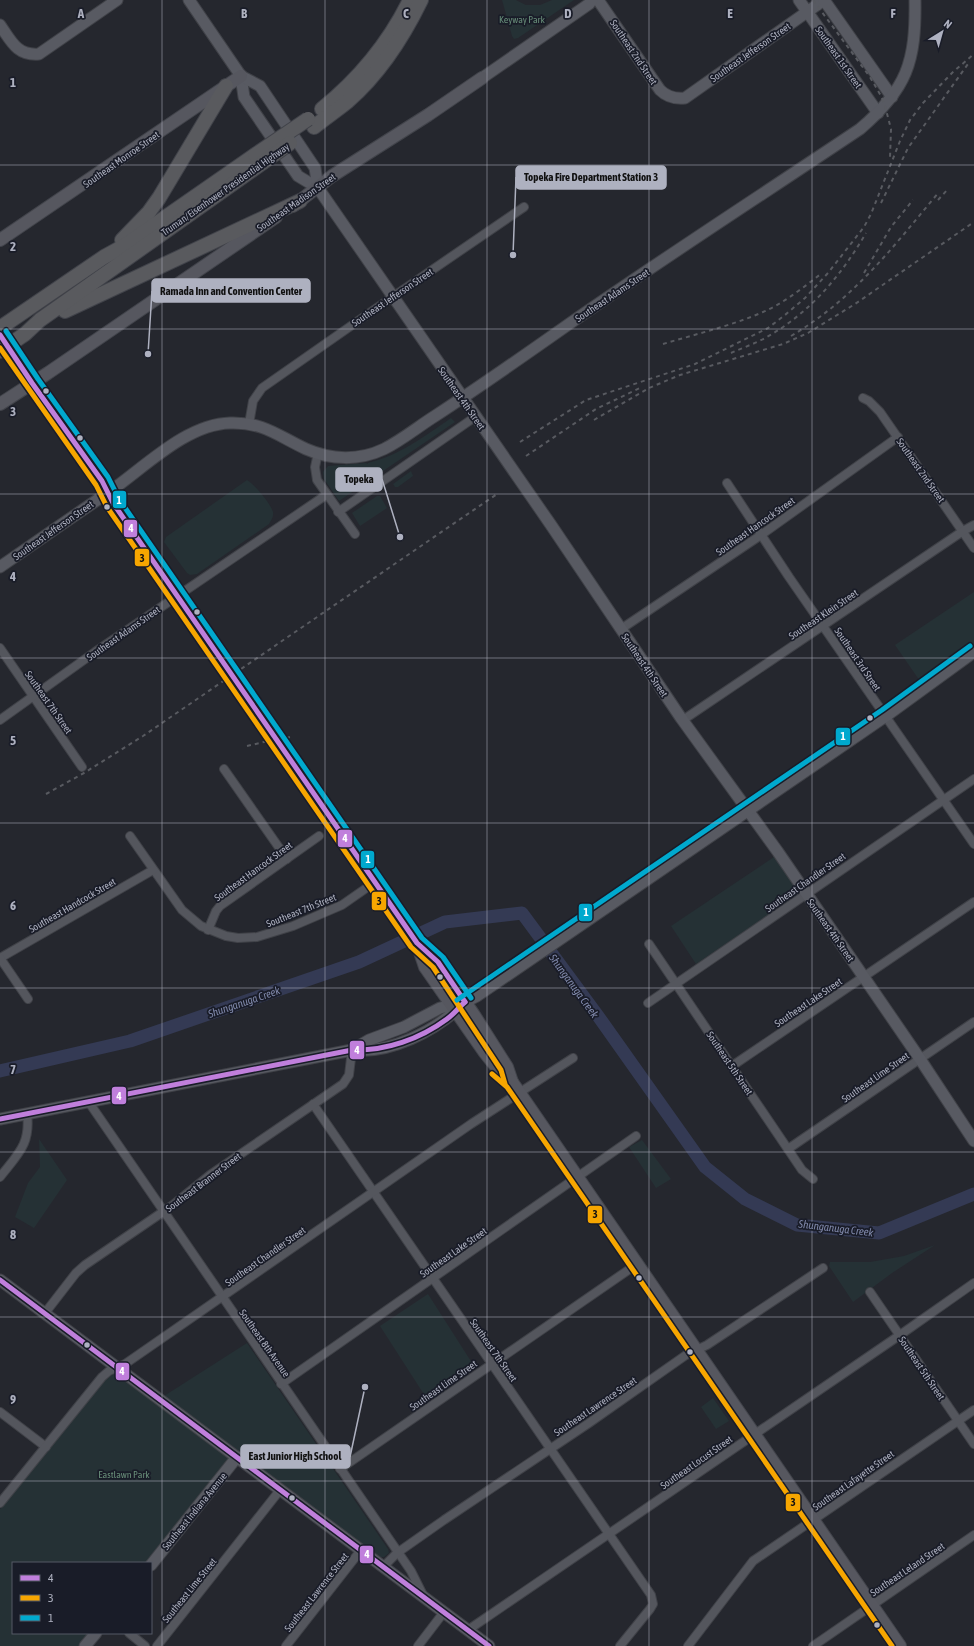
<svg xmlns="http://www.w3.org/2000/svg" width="974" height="1646" viewBox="0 0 974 1646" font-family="'Asap Condensed',sans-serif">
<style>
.green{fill:#253135}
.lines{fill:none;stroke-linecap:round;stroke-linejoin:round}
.river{stroke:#343a54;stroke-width:13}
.street-casing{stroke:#404248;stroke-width:10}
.secondary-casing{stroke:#404248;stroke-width:13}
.primary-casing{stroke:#42444b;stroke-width:14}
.highway-casing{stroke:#41434a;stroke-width:16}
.street{stroke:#54565d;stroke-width:8}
.secondary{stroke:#585a62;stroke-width:11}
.primary{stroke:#56575f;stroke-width:12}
.highway{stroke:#595a5e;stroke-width:14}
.rail{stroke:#585a60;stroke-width:2;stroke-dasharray:4 4;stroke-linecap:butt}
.primary-bridge-casing{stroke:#42444b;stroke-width:14;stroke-linecap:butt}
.highway-bridge-casing{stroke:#41434a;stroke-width:16;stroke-linecap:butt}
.primary-bridge{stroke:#56575f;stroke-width:12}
.highway-bridge{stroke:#595a5e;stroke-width:14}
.bus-1-casing{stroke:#191c28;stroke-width:8}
.bus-2-casing{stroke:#191c28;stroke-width:8}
.bus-3-casing{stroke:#191c28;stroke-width:8}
.bus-1{stroke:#c07fdc;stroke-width:5}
.bus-2{stroke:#f7a600;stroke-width:5}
.bus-3{stroke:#00a9ce;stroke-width:5}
.grid{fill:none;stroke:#aeb1c0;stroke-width:1;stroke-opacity:0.55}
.bus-dot{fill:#aeb1c0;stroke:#191c28;stroke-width:1.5}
.labels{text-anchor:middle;stroke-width:3.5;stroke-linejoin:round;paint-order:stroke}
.park-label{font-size:10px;fill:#688e79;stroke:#191c28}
.street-label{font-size:10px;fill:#aeb1c0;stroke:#191c28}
.water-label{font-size:11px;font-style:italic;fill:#8089ab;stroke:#191c28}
.grid-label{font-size:13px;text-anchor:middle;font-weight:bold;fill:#aeb1c0;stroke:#191c28;stroke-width:3.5;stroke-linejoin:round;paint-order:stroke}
.leader{fill:none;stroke:#aeb1c0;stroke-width:1.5}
.callout-dot{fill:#aeb1c0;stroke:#191c28;stroke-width:1.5}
.callout{fill:#aeb1c0;stroke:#aeb1c0;stroke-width:1.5}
.callout-label{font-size:11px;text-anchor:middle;font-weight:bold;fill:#111}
.line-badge{stroke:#191c28;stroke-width:1.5}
.badge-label{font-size:11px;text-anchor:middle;font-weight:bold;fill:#fff}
.pale-badge-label{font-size:11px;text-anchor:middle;font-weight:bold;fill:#111}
</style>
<rect width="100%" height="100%" fill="#25272e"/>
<g class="green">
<path d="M502 0H516L526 5H540L552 0H574L518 38 514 39 512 36Z"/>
<path d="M451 418 455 422 339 501 324 479 323 472 328 466 366 463 368 464V463C400 455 425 436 451 418Z"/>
<path d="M411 471 413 476 398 487H395L393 484Z"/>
<path d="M247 480C254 484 271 504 273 512 274 517 271 520 269 524L197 574 190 575 187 573 164 542 166 537Z"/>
<path d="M377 496H380L387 508 360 526 352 513Z"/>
<path d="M974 592V645L922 684 895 645Z"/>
<path d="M774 857 799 891 798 895 696 964 671 926Z"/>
<path d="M39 1139 67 1180 34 1228 15 1217 28 1183 40 1167Z"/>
<path d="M642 1140 671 1179 656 1188 629 1147Z"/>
<path d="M935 1245 892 1273 853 1302 829 1266 830 1262H870L904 1256Z"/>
<path d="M428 1294 474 1366 425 1396 380 1326Z"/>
<path d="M247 1343 388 1549 389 1553 384 1557H377L164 1396Z"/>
<path d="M115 1373 229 1458V1461L147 1563H13V1633H90L80 1646H0V1509L104 1381Z"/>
<path d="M713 1398 729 1421 716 1429 701 1407Z"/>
</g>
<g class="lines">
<path class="river" d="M0 1071 130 1041 359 962 445 922 522 913 598 1016 705 1167 745 1199 797 1225 879 1233 974 1194"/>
<defs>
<g id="street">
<path d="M863 398 869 401 880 412 974 548"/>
<path d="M249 424 253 401 262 388 378 307 524 207"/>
<path d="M318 453 315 467 317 480 355 534"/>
<path d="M727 483 789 577 974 844"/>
<path d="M338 512 475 417"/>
<path d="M621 629 761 535 898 437"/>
<path d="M0 648 82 767"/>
<path d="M0 720 95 652 326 495"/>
<path d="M683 720 963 531 974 525"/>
<path d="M224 769 287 859"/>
<path d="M130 836 182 910 201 926 226 936 238 938 257 937 293 926 342 905 375 882"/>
<path d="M208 930 216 911 220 906 319 836"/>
<path d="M649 944 802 1170 813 1179"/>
<path d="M0 958 153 870"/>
<path d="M0 958 28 999"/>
<path d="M648 1003 974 779"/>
<path d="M732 1066 974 902"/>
<path d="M88 1101 411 1571 423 1595"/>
<path d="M313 1104 651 1595 653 1604 650 1609 620 1646"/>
<path d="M788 1149 974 1022"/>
<path d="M0 1177C18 1154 31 1144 27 1113"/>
<path d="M870 1292 974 1444"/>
<path d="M45 1313 76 1273 85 1265 173 1205 210 1175 343 1084 349 1075 352 1050"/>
<path d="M281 1384 636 1136"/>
<path d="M0 1412 46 1447"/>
<path d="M340 1469 637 1264"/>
<path d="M0 1503 102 1377 109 1371 125 1364 471 1124 573 1058"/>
<path d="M383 1567 397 1553 444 1520 589 1423 686 1355 707 1345 823 1268"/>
<path d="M468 1630 900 1335 974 1283"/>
<path d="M129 1633 145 1646"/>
<path d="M157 1646 280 1490"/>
<path d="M286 1646 361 1550"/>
<path d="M418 1646 444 1612"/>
<path d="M688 1646 753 1561 974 1410"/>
<path d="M813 1646 974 1535"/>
</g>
<g id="secondary">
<path d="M189 0 241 76 244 97 298 176 318 188 551 525 681 718 778 852 920 1059 974 1141"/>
<path d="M598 0 660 90C667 97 675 99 685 98L824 0"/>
<path d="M799 0 878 113"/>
<path d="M824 0 892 97"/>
<path d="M0 25C11 41 17 56 39 54L117 0"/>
<path d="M241 76 260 86 315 168 318 188"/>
<path d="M482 78 589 4 592 0"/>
<path d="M0 567C36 542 72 517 109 492 144 468 186 424 230 423 264 422 278 436 306 449 331 460 359 461 384 449 402 440 419 426 435 416 481 386 525 355 569 324 665 257 763 194 860 129 907 89 916 62 915 0"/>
<path d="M352 1050 369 1040 404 1027 440 1008 465 1002 477 996 886 716 974 652"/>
<path d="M0 1119 352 1050C390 1054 435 1031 462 1005"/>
<path d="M0 1280 489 1646"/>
<path d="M151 1565 237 1457"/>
<path d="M85 1646 96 1633"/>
</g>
<g id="primary">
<path d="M293 206 332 176 428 115 482 78"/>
<path d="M0 240 241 76"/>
<path d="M20 364 102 481 113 503 133 532"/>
<path d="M0 404 48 373 276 217"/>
<path d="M350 847 417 943 438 962 474 1015 507 1067 512 1082"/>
<path d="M417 943 425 967 485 1053 501 1073 512 1082 900 1646"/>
</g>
<g id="highway">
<path d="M322 109C359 79 389 43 410 0"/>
<path d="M314 127C325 118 337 110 348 101 379 74 403 37 421 0"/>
<path d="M122 240 149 212 159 198 226 86"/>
<path d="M65 311 300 201"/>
<path d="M0 328 104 257 124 246 255 155"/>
<path d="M0 351 25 334 40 320 262 163"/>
</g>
</defs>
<use href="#street" class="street-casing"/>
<use href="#secondary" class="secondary-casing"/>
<use href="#primary" class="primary-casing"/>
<use href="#highway" class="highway-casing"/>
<use href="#street" class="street"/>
<use href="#secondary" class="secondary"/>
<use href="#primary" class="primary"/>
<use href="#highway" class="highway"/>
<g class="rail">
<path d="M813 0 870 77 881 96 885 106 891 129 890 158"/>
<path d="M938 200 948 189"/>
<path d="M881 203 908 148 968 64"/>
<path d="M864 273 891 227 913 200"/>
<path d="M791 336C854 299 893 247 939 192"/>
<path d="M663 344C696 334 731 326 763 312 784 303 804 287 822 273"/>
<path d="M731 353C742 348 754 344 765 338 809 314 841 276 866 233"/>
<path d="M594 420 649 388 680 375 783 344 808 333 855 304 974 222"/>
<path d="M520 442 586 400 695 364 768 328 785 315 805 298 828 273 864 227 871 214 900 141 910 120 923 103 953 72 974 54"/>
<path d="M526 456 596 409 642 387"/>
<path d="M247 746 281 738 292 737"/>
<path d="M46 794 84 773 143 736 497 494"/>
</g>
<defs>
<g id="primary-bridge">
<path d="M4 340 20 364"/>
<path d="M133 532 350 847"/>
</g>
<g id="highway-bridge">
<path d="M255 155 308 119"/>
<path d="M262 163 290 143"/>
</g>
</defs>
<use href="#primary-bridge" class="primary-bridge-casing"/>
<use href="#highway-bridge" class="highway-bridge-casing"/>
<use href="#primary-bridge" class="primary-bridge"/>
<use href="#highway-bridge" class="highway-bridge"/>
<defs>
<g id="bus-1">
<path d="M0 335 32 383 102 481 113 503 417 943 438 962 465 1002"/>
<path d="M0 1119 352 1050C386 1051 420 1039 447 1019 454 1014 459 1007 465 1002"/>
<path d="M0 1280 489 1646"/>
</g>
<g id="bus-2">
<path d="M0 348 96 485 107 507 411 947 433 967 501 1070 505 1084"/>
<path d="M492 1074 507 1087 892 1646"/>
</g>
<g id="bus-3">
<path d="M6 331 38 379 108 477 119 499 422 938 443 957 471 998"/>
<path d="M457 1000 882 710 970 646"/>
</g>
</defs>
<use href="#bus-1" class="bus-1-casing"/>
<use href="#bus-2" class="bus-2-casing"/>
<use href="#bus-3" class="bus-3-casing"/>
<use href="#bus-1" class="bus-1"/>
<use href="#bus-2" class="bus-2"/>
<use href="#bus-3" class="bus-3"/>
</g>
<path class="grid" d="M162 0V1646M325 0V1646M487 0V1646M649 0V1646M812 0V1646M0 165H974M0 329H974M0 494H974M0 658H974M0 823H974M0 988H974M0 1152H974M0 1317H974M0 1481H974"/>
<g class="bus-dot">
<circle cx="46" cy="391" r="3.5"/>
<circle cx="80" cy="438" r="3.5"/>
<circle cx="107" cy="507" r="3.5"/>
<circle cx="197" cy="612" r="3.5"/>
<circle cx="870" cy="718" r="3.5"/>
<circle cx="440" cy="977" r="3.5"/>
<circle cx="639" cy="1278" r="3.5"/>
<circle cx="87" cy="1345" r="3.5"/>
<circle cx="690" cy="1352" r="3.5"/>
<circle cx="292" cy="1498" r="3.5"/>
<circle cx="877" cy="1625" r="3.5"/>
</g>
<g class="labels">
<g class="park-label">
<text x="522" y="23">Keyway Park</text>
<text x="124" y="1478">Eastlawn Park</text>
</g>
<g class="street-label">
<text transform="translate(634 52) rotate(56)" y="4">Southeast 2nd Street</text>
<text transform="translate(750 52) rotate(-35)" y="4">Southeast Jefferson Street</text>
<text transform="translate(839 57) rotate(55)" y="4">Southeast 1st Street</text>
<text transform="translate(121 159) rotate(-35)" y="4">Southeast Monroe Street</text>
<text transform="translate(225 189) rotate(-35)" y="4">Truman/Eisenhower Presidential Highway</text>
<text transform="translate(296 202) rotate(-35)" y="4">Southeast Madison Street</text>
<text transform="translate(612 295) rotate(-34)" y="4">Southeast Adams Street</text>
<text transform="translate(392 297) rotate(-34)" y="4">Southeast Jefferson Street</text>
<text transform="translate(462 398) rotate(55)" y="4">Southeast 4th Street</text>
<text transform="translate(921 470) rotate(55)" y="4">Southeast 2nd Street</text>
<text transform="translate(755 526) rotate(-35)" y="4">Southeast Hancock Street</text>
<text transform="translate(53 530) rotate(-35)" y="4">Southeast Jefferson Street</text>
<text transform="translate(823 614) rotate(-34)" y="4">Southeast Klein Street</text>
<text transform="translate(123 633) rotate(-35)" y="4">Southeast Adams Street</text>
<text transform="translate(858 659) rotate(56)" y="4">Southeast 3rd Street</text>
<text transform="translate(645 665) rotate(56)" y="4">Southeast 4th Street</text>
<text transform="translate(49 702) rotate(55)" y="4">Southeast 7th Street</text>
<text transform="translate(253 871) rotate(-36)" y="4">Southeast Hancock Street</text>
<text transform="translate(805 882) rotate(-35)" y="4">Southeast Chandler Street</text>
<text transform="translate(72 905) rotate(-30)" y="4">Southeast Handcock Street</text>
<text transform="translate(301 910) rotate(-22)" y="4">Southeast 7th Street</text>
<text transform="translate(831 930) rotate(55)" y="4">Southeast 4th Street</text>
<text transform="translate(808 1002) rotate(-34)" y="4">Southeast Lake Street</text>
<text transform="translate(730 1063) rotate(56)" y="4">Southeast 5th Street</text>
<text transform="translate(875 1077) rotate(-35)" y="4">Southeast Lime Street</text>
<text transform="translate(203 1182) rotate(-37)" y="4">Southeast Branner Street</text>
<text transform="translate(453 1252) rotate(-35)" y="4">Southeast Lake Street</text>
<text transform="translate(265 1256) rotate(-35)" y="4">Southeast Chandler Street</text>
<text transform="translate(265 1343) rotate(55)" y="4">Southeast 8th Avenue</text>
<text transform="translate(494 1350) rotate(55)" y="4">Southeast 7th Street</text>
<text transform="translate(922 1368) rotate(56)" y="4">Southeast 5th Street</text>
<text transform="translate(443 1385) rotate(-35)" y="4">Southeast Lime Street</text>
<text transform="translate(595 1406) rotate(-34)" y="4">Southeast Lawrence Street</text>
<text transform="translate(696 1462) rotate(-35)" y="4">Southeast Locust Street</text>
<text transform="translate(853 1480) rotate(-35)" y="4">Southeast Lafayette Street</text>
<text transform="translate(194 1511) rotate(-51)" y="4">Southeast Indiana Avenue</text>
<text transform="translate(907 1569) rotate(-34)" y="4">Southeast Leland Street</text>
<text transform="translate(189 1590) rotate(-51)" y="4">Southeast Lime Street</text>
<text transform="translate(316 1592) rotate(-52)" y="4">Southeast Lawrence Street</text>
</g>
<g class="water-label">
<text transform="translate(574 986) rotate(54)" y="4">Shunganuga Creek</text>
<text transform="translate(244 1002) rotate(-19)" y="4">Shunganuga Creek</text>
<text transform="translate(836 1228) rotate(7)" y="4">Shunganuga Creek</text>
</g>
</g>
<g class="grid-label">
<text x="81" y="18">A</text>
<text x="244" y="18">B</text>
<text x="406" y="18">C</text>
<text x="568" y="18">D</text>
<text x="730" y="18">E</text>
<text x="893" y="18">F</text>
<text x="13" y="87">1</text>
<text x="13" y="251">2</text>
<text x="13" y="416">3</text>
<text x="13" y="581">4</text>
<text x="13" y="745">5</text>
<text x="13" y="910">6</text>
<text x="13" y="1074">7</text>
<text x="13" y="1239">8</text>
<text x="13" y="1404">9</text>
</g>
<path class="leader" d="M513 255L516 177M148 354L152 291M400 537L382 479M365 1387L350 1457"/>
<g class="callout-dot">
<circle cx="513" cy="255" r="4"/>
<circle cx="148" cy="354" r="4"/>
<circle cx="400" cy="537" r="4"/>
<circle cx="365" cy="1387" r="4"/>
</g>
<g class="callout">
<rect x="516" y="166" width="150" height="23" rx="4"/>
<rect x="152" y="279" width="158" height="23" rx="4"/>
<rect x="336" y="468" width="46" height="23" rx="4"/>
<rect x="241" y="1445" width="109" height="23" rx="4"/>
</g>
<g class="callout-label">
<text x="591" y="181">Topeka Fire Department Station 3</text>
<text x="231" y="295">Ramada Inn and Convention Center</text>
<text x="359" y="483">Topeka</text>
<text x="295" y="1460">East Junior High School</text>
</g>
<g class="line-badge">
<rect x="112" y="490" width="15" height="19" rx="4" fill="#00a9ce"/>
<rect x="123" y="519" width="15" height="19" rx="4" fill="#c07fdc"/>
<rect x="134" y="548" width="16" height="19" rx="4" fill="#f7a600"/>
<rect x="835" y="727" width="16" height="19" rx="4" fill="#00a9ce"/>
<rect x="337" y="829" width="16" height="19" rx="4" fill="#c07fdc"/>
<rect x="360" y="850" width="15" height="19" rx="4" fill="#00a9ce"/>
<rect x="371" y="891" width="16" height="20" rx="4" fill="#f7a600"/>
<rect x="578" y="903" width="15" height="19" rx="4" fill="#00a9ce"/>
<rect x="349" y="1040" width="16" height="20" rx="4" fill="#c07fdc"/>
<rect x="111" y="1086" width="16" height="19" rx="4" fill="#c07fdc"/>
<rect x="587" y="1205" width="16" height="19" rx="4" fill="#f7a600"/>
<rect x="115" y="1362" width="15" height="19" rx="4" fill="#c07fdc"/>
<rect x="785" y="1493" width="16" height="19" rx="4" fill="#f7a600"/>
<rect x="359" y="1545" width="15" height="19" rx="4" fill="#c07fdc"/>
</g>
<g class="badge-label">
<text x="119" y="504">1</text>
<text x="131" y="532">4</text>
<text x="843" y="740">1</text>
<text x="345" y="842">4</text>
<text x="368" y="863">1</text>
<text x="586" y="916">1</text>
<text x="357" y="1054">4</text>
<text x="119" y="1100">4</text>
<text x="122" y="1375">4</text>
<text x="367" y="1558">4</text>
</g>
<g class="pale-badge-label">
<text x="142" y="562">3</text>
<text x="379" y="905">3</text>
<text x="595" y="1218">3</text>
<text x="793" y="1506">3</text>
</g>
<rect x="12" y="1562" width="140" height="72" fill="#191c28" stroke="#555865"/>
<rect x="20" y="1575" width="20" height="6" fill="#c07fdc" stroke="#555865"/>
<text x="48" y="1582" font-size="12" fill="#aeb1c0">4</text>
<rect x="20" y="1595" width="20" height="6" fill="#f7a600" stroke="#555865"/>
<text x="48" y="1602" font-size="12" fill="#aeb1c0">3</text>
<rect x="20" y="1615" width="20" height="6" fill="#00a9ce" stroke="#555865"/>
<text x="48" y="1622" font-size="12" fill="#aeb1c0">1</text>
<g transform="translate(942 32) rotate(37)" stroke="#191c28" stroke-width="3" paint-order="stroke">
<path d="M0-3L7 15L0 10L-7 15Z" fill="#aeb1c0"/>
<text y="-6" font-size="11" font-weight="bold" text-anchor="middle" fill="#aeb1c0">N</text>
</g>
</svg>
